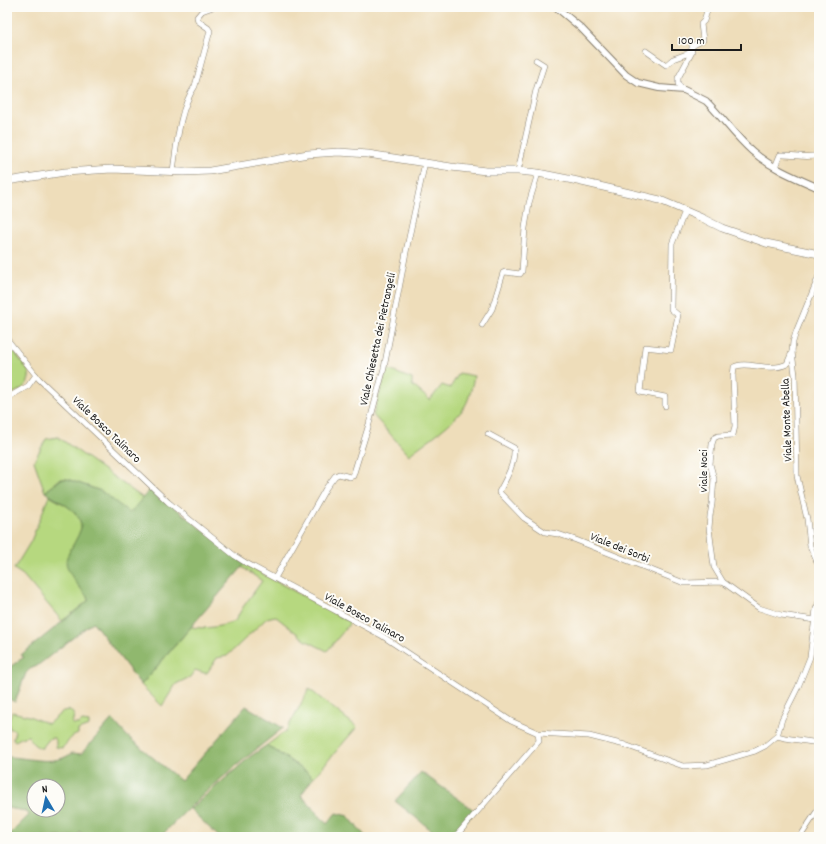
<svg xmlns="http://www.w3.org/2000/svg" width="826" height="844" viewBox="0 0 826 844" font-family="Dekko,sans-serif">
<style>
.green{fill:#b6d87f;stroke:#697a4e}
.forest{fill:#90b86e;stroke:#566a45;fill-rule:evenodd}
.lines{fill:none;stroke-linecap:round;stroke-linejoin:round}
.minor-casing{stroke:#857c6b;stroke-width:6}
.tertiary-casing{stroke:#857c6b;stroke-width:8}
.secondary-casing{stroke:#857c6b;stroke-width:8}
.minor{stroke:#fff;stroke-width:5}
.tertiary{stroke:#fff;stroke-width:6}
.secondary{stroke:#fff;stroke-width:7}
.labels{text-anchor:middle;stroke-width:4;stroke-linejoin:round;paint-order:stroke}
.street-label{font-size:12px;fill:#1c1c1c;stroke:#fdfcf7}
</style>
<rect width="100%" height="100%" fill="#fdfcf7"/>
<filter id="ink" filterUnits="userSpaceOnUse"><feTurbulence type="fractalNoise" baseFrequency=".025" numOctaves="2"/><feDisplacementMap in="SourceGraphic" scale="8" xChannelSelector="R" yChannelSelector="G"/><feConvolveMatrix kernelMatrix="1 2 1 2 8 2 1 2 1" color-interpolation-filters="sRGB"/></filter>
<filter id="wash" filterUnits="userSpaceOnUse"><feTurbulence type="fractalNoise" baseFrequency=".012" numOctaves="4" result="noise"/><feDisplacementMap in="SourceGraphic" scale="16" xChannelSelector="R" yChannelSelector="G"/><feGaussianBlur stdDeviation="0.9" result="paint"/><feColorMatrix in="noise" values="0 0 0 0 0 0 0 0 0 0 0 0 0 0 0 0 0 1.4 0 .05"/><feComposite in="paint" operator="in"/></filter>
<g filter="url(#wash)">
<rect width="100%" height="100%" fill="#eeddba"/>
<g class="green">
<path d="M7 342 29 372C31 387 18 391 7 396Z"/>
<path d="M387 369 412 379V385L430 400 442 385 450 388 459 373 474 376C472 386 470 397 465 406 455 423 425 442 409 455L373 415Z"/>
<path d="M58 437 143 498 130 514 101 491 67 479H60L45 492 34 461 46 439Z"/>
<path d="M49 496C64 505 87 512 80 534L88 601 62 621 23 575 14 569 31 541Z"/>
<path d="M245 564 350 622 347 627 327 651 305 640 275 616 267 618 227 656 217 658 207 673H204L195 670 190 677 176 684 162 706 141 685 191 627C207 629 221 627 235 621L243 607 262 581 242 567Z"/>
<path d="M309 689 357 727 313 778 308 773 267 745 286 731Z"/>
<path d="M70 710 74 715 72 724H79L82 721 89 722V726L78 730V734C68 738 69 742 62 748L56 747V741L54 738H50L42 748H40C34 745 31 743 29 736 23 736 20 739 15 741L13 739 15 731 13 729H10L8 722 12 712 29 716 48 724 63 711Z"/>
</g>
<g class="forest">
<path d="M61 479H67L101 491 130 513 151 488 245 564 141 685 93 622 37 666 30 669 26 673 15 702 7 698V669L24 657 21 655 88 601V598C81 588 62 569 67 557 71 547 78 538 81 528 81 509 58 502 45 492Z"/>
<path d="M246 706 283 728C241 761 201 794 164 833L167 837H86L80 832 77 837H7L29 815 26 811 7 808V757C28 757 54 767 72 753L81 754 112 719 127 736 181 781ZM34 786H58V810H34Z"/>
<path d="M267 745 308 773 313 778 301 795 327 824 336 813 348 816 366 837H219L190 809 251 756Z"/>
<path d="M421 772 475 811 452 837H440L395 801Z"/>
</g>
</g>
<g filter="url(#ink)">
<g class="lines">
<defs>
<g id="minor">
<path d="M646 51 666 65 673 59 692 52 678 78V84L682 89"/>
<path d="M689 53 692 49V46L703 40 701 24 704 21 708 7"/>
<path d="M775 167 780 155C793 154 806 159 819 155"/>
<path d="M173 171C177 143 179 110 195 86L210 31 208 28 198 21 197 17 202 11 213 7"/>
<path d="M518 171 536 90 544 65 536 60"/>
<path d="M819 276 796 332 793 342 792 352 795 375 797 476 807 519 810 546 819 566"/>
<path d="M482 325 492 309 503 273 505 272 520 274 522 271 525 228 529 203 538 173"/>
<path d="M7 339 39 379 168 502 235 556 246 563 381 635 444 677 511 721 538 733 589 736 625 745 683 766 707 765 755 751 765 746 777 736"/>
<path d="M7 398 28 386 36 375"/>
<path d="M665 406V397L640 392 645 347 671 350 678 315 671 309 672 244 685 211"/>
<path d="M488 434 514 448C515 464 506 479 499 492L524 518 545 532 558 534 576 540 684 583 723 582 759 608 781 615 815 620"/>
<path d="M275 578 326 488 335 476 339 474 350 477 353 476 369 424 384 368 407 247 425 162"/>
<path d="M723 582 714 567 709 528 710 516 712 504 714 479 710 464 712 444 714 438 718 436 733 435 735 426 733 376 734 367C746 360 769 373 787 364L792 352"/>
<path d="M777 736 782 719 798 687 810 657 816 609 819 602"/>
<path d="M777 736 785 738 819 743"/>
<path d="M455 837 539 741 538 733"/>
<path d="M800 837 819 808"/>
</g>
<path id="tertiary" d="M556 7 581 28 626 75 638 83 659 88 684 90 706 101C722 117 735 136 752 151 771 168 796 178 819 188"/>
<path id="secondary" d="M7 181 65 172 112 169 183 172 210 171 308 154 339 152 368 154 451 167 486 171H518L538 173 573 180 660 200 702 218 722 228 766 243 819 254"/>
</defs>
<use href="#minor" class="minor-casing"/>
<use href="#tertiary" class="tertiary-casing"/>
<use href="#secondary" class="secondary-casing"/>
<use href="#minor" class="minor"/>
<use href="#tertiary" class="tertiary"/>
<use href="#secondary" class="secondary"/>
</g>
</g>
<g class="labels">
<g class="street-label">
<text transform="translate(377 339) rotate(-78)" y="4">Viale Chiesetta dei Pietrangeli</text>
<text transform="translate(786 420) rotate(-92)" y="4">Viale Monte Abella</text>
<text transform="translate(107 429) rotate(44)" y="4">Viale Bosco Talinaro</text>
<text transform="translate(703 471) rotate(-90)" y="4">Viale Noci</text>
<text transform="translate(620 547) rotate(22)" y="4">Viale dei Sorbi</text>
<text transform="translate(365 617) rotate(29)" y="4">Viale Bosco Talinaro</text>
</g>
</g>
<rect width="826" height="844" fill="none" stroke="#fdfcf7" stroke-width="24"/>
<g transform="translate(46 798) rotate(351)"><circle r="19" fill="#fdfcf7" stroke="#a3a29f"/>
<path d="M0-3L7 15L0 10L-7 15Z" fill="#1f6fb2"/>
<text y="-6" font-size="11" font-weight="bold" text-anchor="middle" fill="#1c1c1c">N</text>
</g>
<path d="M672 44v6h69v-6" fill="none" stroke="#1c1c1c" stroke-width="2"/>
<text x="678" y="44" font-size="12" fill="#1c1c1c" stroke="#fdfcf7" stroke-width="3" paint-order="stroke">100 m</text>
</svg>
